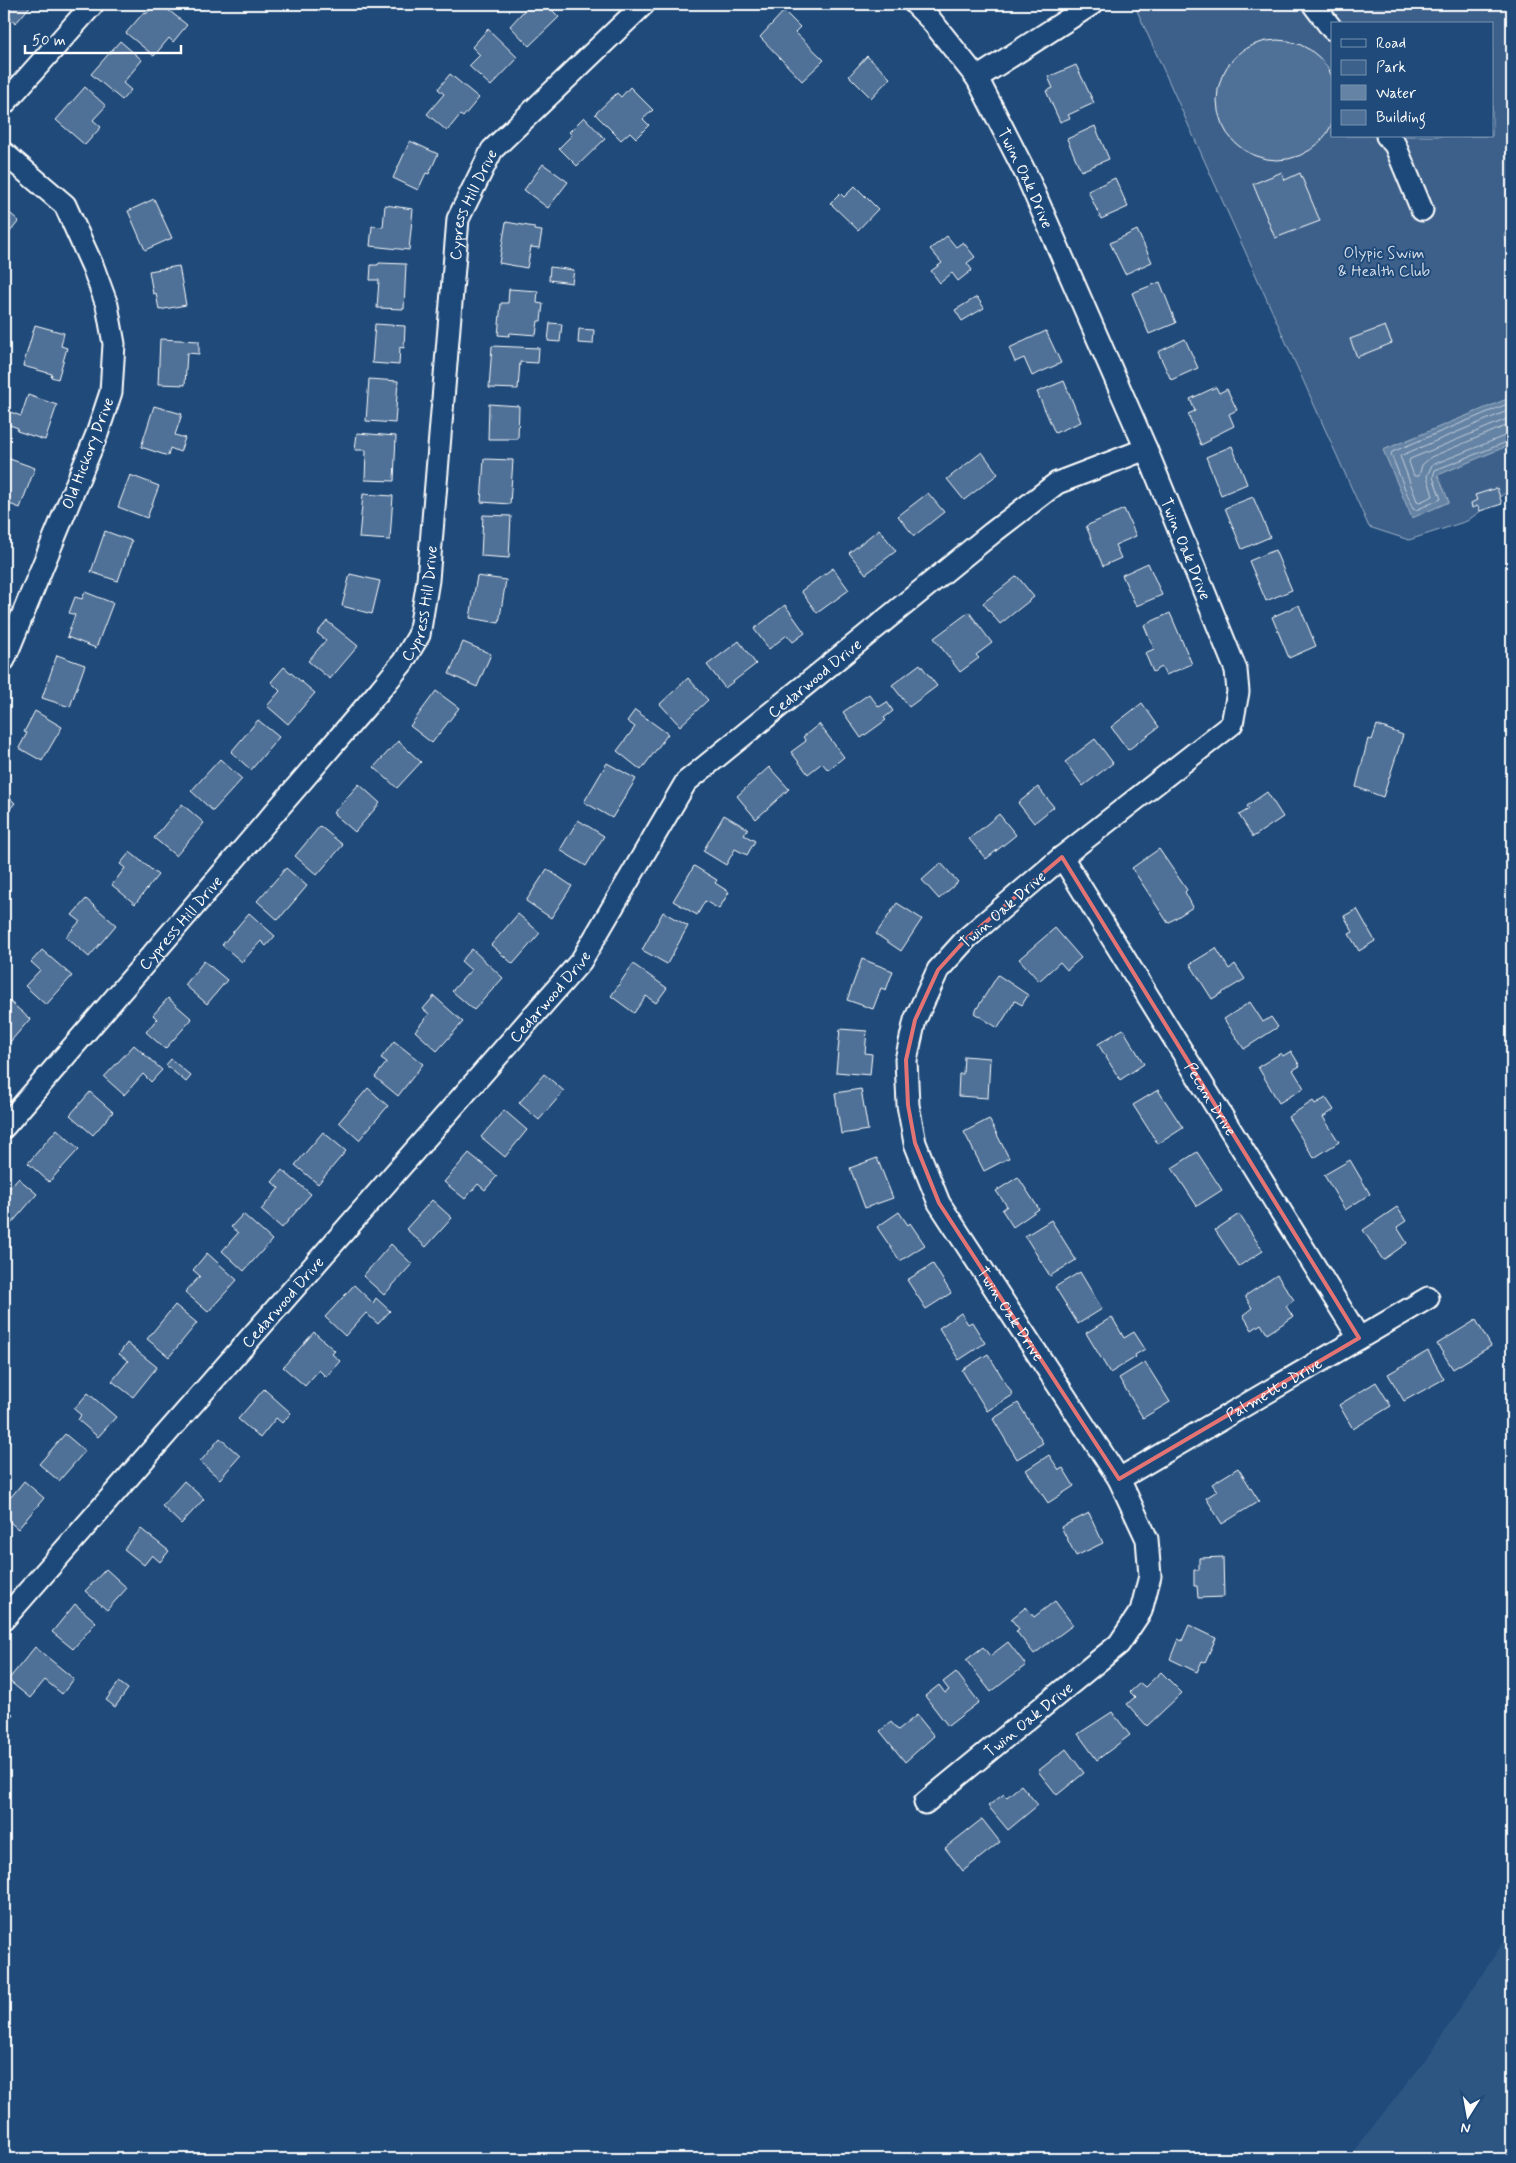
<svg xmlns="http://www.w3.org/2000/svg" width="1516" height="2163" viewBox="0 0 1516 2163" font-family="Mynerve,sans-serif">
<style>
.built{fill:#2e5683}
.green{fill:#3c618b;stroke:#9eb0c5;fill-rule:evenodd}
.water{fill:#6583a4;stroke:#a3b5c8}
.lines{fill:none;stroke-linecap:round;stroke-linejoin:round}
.shore{stroke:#c1cddb;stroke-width:1}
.building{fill:#507197;stroke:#fff}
.minor-casing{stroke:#fff;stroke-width:25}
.minor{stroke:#1f4a7a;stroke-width:21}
.marked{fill:none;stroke:#e47373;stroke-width:4;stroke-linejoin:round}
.labels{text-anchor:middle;stroke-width:4;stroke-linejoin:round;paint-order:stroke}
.street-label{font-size:16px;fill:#fff;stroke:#1f4a7a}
.park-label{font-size:16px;fill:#d8dfe8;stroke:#1f4a7a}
</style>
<rect width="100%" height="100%" fill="#1f4a7a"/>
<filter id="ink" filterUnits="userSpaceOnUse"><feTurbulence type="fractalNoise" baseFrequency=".02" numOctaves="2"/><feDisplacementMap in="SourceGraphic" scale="10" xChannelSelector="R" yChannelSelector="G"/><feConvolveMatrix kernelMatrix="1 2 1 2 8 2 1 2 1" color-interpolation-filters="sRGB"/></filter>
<g filter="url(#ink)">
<path class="built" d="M1512 1929V2159H1347L1428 2057Z"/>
<path class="green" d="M1134 4H1512V229L1504 234 1512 255V488L1467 521 1409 540 1369 527ZM1332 24H1492V136H1332Z"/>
<path class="water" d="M1512 397V444L1438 475 1449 502 1412 518 1383 450Z"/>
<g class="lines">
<g class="shore">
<path d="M1512 402 1392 452 1391 454 1413 509 1416 510 1441 499 1433 477 1435 470 1512 440"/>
<path d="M1512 409 1400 456 1417 501 1420 502 1433 496 1427 476 1432 465 1512 433"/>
<path d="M1512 417 1410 459 1409 462 1414 476H1419L1422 465 1431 457 1503 427 1512 426"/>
</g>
</g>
<g class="building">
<path d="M4 4H32L16 23 4 13Z"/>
<path d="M155 4H161L187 25 173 42 169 38 154 56 126 33 144 12 146 14Z"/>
<path d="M195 4H206L203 9Z"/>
<path d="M530 4H546L559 17 529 46 510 26Z"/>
<path d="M784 11 800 27 795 32 824 60 802 81 760 37Z"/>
<path d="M488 29 518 58 491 86 469 66 480 55 472 47Z"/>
<circle cx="1277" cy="100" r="60"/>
<path d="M120 41 142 60 123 83 131 90 122 100 91 74Z"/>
<path d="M867 56 890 78 871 98 849 76Z"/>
<path d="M1076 65 1094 103 1068 115 1070 118 1060 122 1046 91 1053 88 1048 77Z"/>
<path d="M450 74 479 98 463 117 460 115 447 131 427 114 444 94 438 89Z"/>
<path d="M85 87 106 106 93 120 101 127 85 145 56 120Z"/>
<path d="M630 87 653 110 643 119 649 125 636 138 630 132 621 140 595 114 617 93 621 97Z"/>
<path d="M584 117 605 139 577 166 559 148 572 135 569 132Z"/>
<path d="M1095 126 1109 159 1081 171 1067 139Z"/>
<path d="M410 141 438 154 429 174 426 173 418 190 393 178Z"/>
<path d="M543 164 568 182 548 208 524 190Z"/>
<path d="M1282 172 1285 180 1300 173 1320 221 1275 238 1253 184Z"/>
<path d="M1115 178 1128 207 1101 219 1088 191Z"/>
<path d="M855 186 878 209 858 230 830 203 840 193 844 197Z"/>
<path d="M154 199 172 238 145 250 128 211Z"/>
<path d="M385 205 413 209 409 250 370 246 372 226 383 227Z"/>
<path d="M4 208 19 221 4 239Z"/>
<path d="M506 222 534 227V230L542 231 539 248 531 247 527 268 499 263Z"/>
<path d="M1137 230 1152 262 1125 274 1110 243Z"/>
<path d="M947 236 956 247 963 242 975 257 967 263 972 270 958 281 952 273 940 283 931 271 942 263 930 249Z"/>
<path d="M379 263 406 264 404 309 377 308 379 280H370L371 265H378Z"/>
<path d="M179 266 186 305 159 310 156 293 153 294 149 271Z"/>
<path d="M550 267 574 270 572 283 549 280Z"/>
<path d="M1160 282 1176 323 1149 334 1132 293Z"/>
<path d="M509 289 538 291 537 303 543 304 541 321H538L536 335 510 333 509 336 498 335 501 303H508Z"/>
<path d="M977 297 984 308 962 321 955 310Z"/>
<path d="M550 323 562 324 560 342 548 341Z"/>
<path d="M375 324 405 326 404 348 400 347 399 365 372 363Z"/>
<path d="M35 325 64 333 61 346 67 348 58 379 51 377 52 374 23 366Z"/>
<path d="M1385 326 1392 343 1357 357 1350 339Z"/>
<path d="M579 329 594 330 593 344 578 343Z"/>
<path d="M1046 331 1061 363 1032 376 1024 358 1015 362 1009 348Z"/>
<path d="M160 339 199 341V354L187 353 185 385 158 384Z"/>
<path d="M1185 339 1198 368 1171 380 1158 352Z"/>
<path d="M492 346 539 348 538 363 520 362 518 389 489 388Z"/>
<path d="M369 379 398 381 395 423 366 421Z"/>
<path d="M1064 381 1081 422 1055 433 1037 392Z"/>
<path d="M1216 387 1219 393 1227 389 1237 410 1229 414 1234 426 1210 438 1211 440 1201 445 1188 414 1195 411 1190 399Z"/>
<path d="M28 395 57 405 45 440 17 431 18 428 4 423 5 410 21 416Z"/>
<path d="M489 404 519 406 518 439H488Z"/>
<path d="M154 406 182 414 175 435 185 438 180 452 170 448 168 456 141 447Z"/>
<path d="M357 433 396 436 394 481 365 480 366 450H355Z"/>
<path d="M1232 446 1247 484 1221 495 1206 457Z"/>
<path d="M982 452 998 474 964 500 947 479Z"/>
<path d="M7 458 35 468 20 508 4 502V467Z"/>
<path d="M484 459 513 460 510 504 481 502Z"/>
<path d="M130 475 159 486 147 518 118 507Z"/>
<path d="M1497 488 1502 504 1480 511 1478 506 1472 508 1471 503 1477 500 1475 495Z"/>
<path d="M928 493 944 512 914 536 898 516Z"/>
<path d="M363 494 393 496 390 540 359 538Z"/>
<path d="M1253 497 1270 537 1242 549 1225 508Z"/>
<path d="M1124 509 1136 536 1115 545 1121 558 1103 566 1086 526Z"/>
<path d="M483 515 511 516 509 558 481 556Z"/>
<path d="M4 526 9 528 4 541Z"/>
<path d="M879 529 896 551 866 574 849 553Z"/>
<path d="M105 531 132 541 118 581 91 572Z"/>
<path d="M1275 550 1292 590 1266 601 1249 561Z"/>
<path d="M1148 563 1162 595 1136 606 1122 575Z"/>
<path d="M833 568 849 590 817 613 801 591Z"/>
<path d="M350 574 380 581 372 614 342 606Z"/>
<path d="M477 576 506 580 499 623 470 618Z"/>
<path d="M1017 576 1034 597 1000 624 983 603Z"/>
<path d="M85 592 113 603 96 648 67 637 75 615 69 613 75 597 82 599Z"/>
<path d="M785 605 805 633 793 642 787 635 769 649 754 629Z"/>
<path d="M1299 605 1316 646 1289 658 1272 617Z"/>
<path d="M969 612 992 643 976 655 979 658 960 672 934 638Z"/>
<path d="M1170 613 1192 664 1166 675 1162 667 1153 672 1145 653 1154 649 1144 625Z"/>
<path d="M327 621 358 646 330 679 308 661 326 640 317 633Z"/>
<path d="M739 641 756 664 725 688 707 665Z"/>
<path d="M463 642 491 654 477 687 449 674Z"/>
<path d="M57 655 85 665 70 707 42 698Z"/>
<path d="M920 664 937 686 909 707 892 685Z"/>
<path d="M284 667 315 693 288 724 267 706 280 691 271 682Z"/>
<path d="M688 678 708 700 680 726 660 704Z"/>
<path d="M436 691 459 708 432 743 410 726Z"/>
<path d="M869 694 879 707 887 702 893 711 884 718 886 720 861 738 843 712Z"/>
<path d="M1142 703 1159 727 1128 750 1111 727Z"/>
<path d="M635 710 668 734 641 770 617 751 635 727 627 721Z"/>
<path d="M35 711 62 727 42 761 19 748 27 733 24 732Z"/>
<path d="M258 720 279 737 251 770 231 752Z"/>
<path d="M819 724 844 757 828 770 822 763 808 774 791 752 806 741 803 737Z"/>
<path d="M1377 725 1403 735 1383 797 1356 787 1368 739 1372 740Z"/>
<path d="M1095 739 1113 763 1083 786 1065 762Z"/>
<path d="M398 741 421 762 397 788 374 767Z"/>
<path d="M220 759 242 779 213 811 191 791Z"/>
<path d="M607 763 636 779 612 818 584 802Z"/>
<path d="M769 767 789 789 756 819 737 796Z"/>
<path d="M359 784 380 803 355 832 333 813Z"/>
<path d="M1038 787 1054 807 1034 823 1018 803Z"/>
<path d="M1267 792 1283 817 1253 837 1239 815 1249 809 1247 806Z"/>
<path d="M4 793 15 803 4 816Z"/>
<path d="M182 804 204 823 176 856 154 838Z"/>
<path d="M999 814 1016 835 986 859 969 839Z"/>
<path d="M724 815 748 829 744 835 755 841 747 855 735 849 726 865 703 851Z"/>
<path d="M578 820 604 836 586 866 560 850Z"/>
<path d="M320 826 343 845 317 875 295 856Z"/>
<path d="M1159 849 1187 890 1185 892 1193 907 1168 923 1132 868Z"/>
<path d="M130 852 158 875 135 904 112 885 125 868 120 864Z"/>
<path d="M941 863 958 882 939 899 922 880Z"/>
<path d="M694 866 717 880 715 883 729 892 719 909 705 901 697 915 673 901Z"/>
<path d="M286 868 307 886 278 920 257 901Z"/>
<path d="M547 869 572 886 551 918 526 901Z"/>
<path d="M86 899 116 925 89 957 66 937 80 921 72 915Z"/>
<path d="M897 903 922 919 901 951 876 934Z"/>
<path d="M1357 909 1375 941 1359 951 1349 934 1353 932 1344 916Z"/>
<path d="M663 912 688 926 667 964 642 950Z"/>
<path d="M249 913 275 936 266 946 261 941 242 962 222 945Z"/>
<path d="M518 914 540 933 513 964 491 945Z"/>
<path d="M1055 928 1081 958 1067 970 1060 962 1039 981 1019 959Z"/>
<path d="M1216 948 1229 969 1235 964 1245 979 1212 999 1190 964Z"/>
<path d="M472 949 503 978 474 1010 452 991 471 970 461 961Z"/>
<path d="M42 950 72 976 46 1005 25 986 40 970 31 962Z"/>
<path d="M862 959 893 971 886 990 881 988 873 1009 847 1000Z"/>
<path d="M204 961 227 980 207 1004 185 985Z"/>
<path d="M633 964 667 988 656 1003 646 996 634 1013 611 996Z"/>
<path d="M998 975 1028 995 1022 1005 1015 1001 998 1028 974 1013Z"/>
<path d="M434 996 463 1022 437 1051 415 1031 429 1014 423 1009Z"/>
<path d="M168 998 192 1019 165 1049 146 1032 157 1019 153 1015Z"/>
<path d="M8 1000 30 1019 4 1049V1004Z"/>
<path d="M1250 1002 1263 1022 1271 1017 1278 1027 1244 1049 1224 1019Z"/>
<path d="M840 1029 867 1031 865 1053 872 1054 870 1075 836 1072Z"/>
<path d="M1123 1029 1144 1064 1120 1080 1098 1044Z"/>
<path d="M394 1041 423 1064 398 1096 375 1077 387 1062 381 1058Z"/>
<path d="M134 1045 162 1070 151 1082 143 1074 124 1095 104 1077Z"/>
<path d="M1291 1051 1300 1066 1293 1070 1304 1088 1279 1103 1258 1067 1281 1053 1283 1056Z"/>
<path d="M964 1056 990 1058 988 1098 958 1096 959 1074H963Z"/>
<path d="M171 1059 191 1076 186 1082 166 1065Z"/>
<path d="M544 1074 564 1091 539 1120 519 1103Z"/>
<path d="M368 1088 388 1106 359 1140 339 1122Z"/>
<path d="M861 1089 868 1130 841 1134 835 1093Z"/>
<path d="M1158 1090 1183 1128 1158 1144 1133 1105Z"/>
<path d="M90 1092 113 1112 93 1135 70 1115Z"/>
<path d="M1326 1098 1334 1110 1323 1117 1339 1142 1314 1158 1288 1117 1313 1101 1315 1104Z"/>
<path d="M504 1110 527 1130 505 1157 481 1137Z"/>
<path d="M989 1119 1009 1158 984 1171 964 1132Z"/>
<path d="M57 1129 79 1149 49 1182 28 1163Z"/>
<path d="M323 1132 346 1151 318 1184 295 1165Z"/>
<path d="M1197 1152 1222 1190 1197 1206 1172 1168Z"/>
<path d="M469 1153 497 1176 485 1190 478 1184 465 1199 444 1182Z"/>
<path d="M877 1158 893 1198 865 1208 850 1168Z"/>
<path d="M1350 1160 1370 1194 1345 1210 1324 1175Z"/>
<path d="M282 1170 311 1194 282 1228 261 1210 279 1188 272 1182Z"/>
<path d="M1018 1177 1039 1209 1013 1227 1002 1210 1007 1206 996 1191Z"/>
<path d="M18 1178 37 1194 11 1224 4 1218V1189L7 1191Z"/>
<path d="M432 1200 452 1218 426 1247 406 1229Z"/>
<path d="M1397 1207 1406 1221 1397 1227 1407 1243 1383 1260 1363 1230Z"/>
<path d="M899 1212 908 1225 910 1223 925 1245 900 1261 877 1227Z"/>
<path d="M243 1214 272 1240 244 1271 222 1251 238 1233 231 1227Z"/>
<path d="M1239 1214 1263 1251 1239 1266 1215 1230Z"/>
<path d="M1051 1220 1076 1260 1050 1276 1025 1236Z"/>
<path d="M391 1244 412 1264 384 1295 363 1276Z"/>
<path d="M207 1253 237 1280 208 1312 185 1292 200 1276 193 1270Z"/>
<path d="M933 1264 951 1293 926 1309 907 1280Z"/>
<path d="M1080 1272 1102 1309 1078 1324 1055 1287Z"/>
<path d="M1277 1275 1294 1300 1286 1306 1293 1317 1267 1334 1261 1324 1252 1330 1243 1315 1252 1308 1245 1296Z"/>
<path d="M354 1285 373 1303 376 1298 390 1311 378 1324 366 1313 345 1336 325 1317Z"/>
<path d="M175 1305 197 1323 169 1357 147 1339Z"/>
<path d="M961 1313 968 1324 972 1322 985 1343 959 1360 939 1328Z"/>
<path d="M1112 1317 1124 1338 1134 1332 1145 1349 1135 1355 1136 1357 1110 1373 1086 1333Z"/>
<path d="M1476 1320 1491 1346 1453 1369 1437 1344Z"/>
<path d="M314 1332 335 1351 332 1354 340 1361 326 1377 319 1370 305 1386 283 1367Z"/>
<path d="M127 1343 157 1367 133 1397 112 1381 128 1361 119 1354Z"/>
<path d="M1428 1351 1444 1379 1404 1401 1388 1374Z"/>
<path d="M988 1354 1013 1395 987 1411 962 1370Z"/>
<path d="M1145 1362 1170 1402 1143 1418 1119 1378Z"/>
<path d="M1376 1382 1391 1406 1353 1429 1339 1405Z"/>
<path d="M264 1389 291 1413 282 1423 276 1418 260 1438 238 1419Z"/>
<path d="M88 1393 116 1417 98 1437 78 1420 81 1415 74 1409Z"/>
<path d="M1018 1403 1043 1443 1017 1459 993 1419Z"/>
<path d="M65 1434 85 1451 59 1481 39 1464Z"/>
<path d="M220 1438 240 1456 220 1479 200 1462Z"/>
<path d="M1049 1455 1059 1470 1063 1468 1074 1486 1048 1503 1026 1470Z"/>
<path d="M1238 1468 1259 1501 1222 1524 1206 1498 1217 1491 1212 1484Z"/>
<path d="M24 1481 44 1498 18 1529 4 1517V1491L11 1497Z"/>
<path d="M184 1481 204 1499 181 1524 162 1506Z"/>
<path d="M1089 1513 1103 1543 1076 1556 1061 1527Z"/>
<path d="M141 1529 169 1551 160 1562 152 1555 144 1565 124 1549Z"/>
<path d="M4 1537 9 1542 4 1548Z"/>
<path d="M1223 1557 1224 1597 1198 1598 1197 1586H1194V1570H1199V1558Z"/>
<path d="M106 1569 127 1588 107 1610 85 1591Z"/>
<path d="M1055 1601 1073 1625 1034 1654 1016 1631 1019 1629 1011 1619 1026 1607 1034 1617Z"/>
<path d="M75 1604 96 1622 73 1649 52 1632Z"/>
<path d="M1189 1625 1216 1638 1205 1662 1202 1661 1197 1672 1170 1659 1178 1639 1182 1641Z"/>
<path d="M1008 1642 1026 1665 991 1692 966 1660 983 1647 990 1656Z"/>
<path d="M35 1647 74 1679 62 1694 45 1680 30 1698 8 1680Z"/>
<path d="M956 1672 979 1702 948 1726 925 1696 939 1685 945 1693 949 1690 943 1682Z"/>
<path d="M1161 1672 1182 1693 1147 1726 1127 1704 1135 1697 1130 1692 1140 1683 1145 1687Z"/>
<path d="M119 1682 128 1689 115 1707 106 1700Z"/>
<path d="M4 1707 13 1714 4 1726Z"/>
<path d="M1112 1712 1130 1735 1097 1760 1078 1734Z"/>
<path d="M917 1715 934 1736 905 1762 880 1731 891 1722 898 1730Z"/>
<path d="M1066 1749 1084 1773 1057 1795 1038 1771Z"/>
<path d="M1021 1785 1038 1805 1008 1830 988 1806 1004 1794 1007 1797Z"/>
<path d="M982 1819 1000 1842 963 1871 945 1848Z"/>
</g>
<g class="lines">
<defs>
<g id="minor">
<path id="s1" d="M915 4 930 19 977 78 1026 174 1146 449 1236 670 1238 692 1232 724 1062 857 967 938 938 970 915 1020 906 1060 908 1105 915 1143 939 1203 1119 1479 1147 1539 1150 1576 1141 1611 1119 1644 925 1803"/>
<path d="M1313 4 1332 29"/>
<path d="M977 78 1092 4"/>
<path d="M4 104 93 4"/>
<path d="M1387 136 1395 145 1422 210"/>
<path d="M4 153 65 205 93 267 107 305 114 344 111 392 97 434 4 660"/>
<path id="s2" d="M1062 857 1359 1338"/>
<path id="s3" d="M4 1127 380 690 403 662 419 635 428 580 458 219 492 150 644 4"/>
<path id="s4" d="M1119 1479 1428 1298"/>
<path id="s5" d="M4 1619 581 961 686 782 992 533 1057 483 1146 449"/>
</g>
</defs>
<use href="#minor" class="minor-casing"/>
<use href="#minor" class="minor"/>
</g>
</g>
<path class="marked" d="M1062 857 1359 1338 1119 1479 939 1203 915 1143 908 1105 906 1060 915 1020 938 970 967 938Z"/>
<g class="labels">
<g class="street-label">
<text dy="6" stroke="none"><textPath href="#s1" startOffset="208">Twin Oak Drive</textPath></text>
<text dy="6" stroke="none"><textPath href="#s3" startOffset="1080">Cypress Hill Drive</textPath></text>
<text transform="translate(87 453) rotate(-69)" y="6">Old Hickory Drive</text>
<text dy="6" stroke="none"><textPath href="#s1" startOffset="612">Twin Oak Drive</textPath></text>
<text dy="6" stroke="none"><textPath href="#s3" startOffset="675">Cypress Hill Drive</textPath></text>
<text dy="6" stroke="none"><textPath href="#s5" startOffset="1248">Cedarwood Drive</textPath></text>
<text transform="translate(1002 909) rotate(-41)" y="6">Twin Oak Drive</text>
<text dy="6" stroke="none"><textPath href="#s3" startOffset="270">Cypress Hill Drive</textPath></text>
<text dy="6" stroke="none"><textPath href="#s5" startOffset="828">Cedarwood Drive</textPath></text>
<text dy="6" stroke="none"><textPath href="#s2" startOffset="284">Pecan Drive</textPath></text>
<text dy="6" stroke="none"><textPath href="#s5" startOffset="422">Cedarwood Drive</textPath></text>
<text dy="6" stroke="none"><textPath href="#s1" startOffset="1558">Twin Oak Drive</textPath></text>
<text dy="6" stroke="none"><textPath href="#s4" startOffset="179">Palmetto Drive</textPath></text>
<text transform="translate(1028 1719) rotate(-39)" y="6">Twin Oak Drive</text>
</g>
<g class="park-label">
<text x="1384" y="258">Olypic Swim<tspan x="1384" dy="18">&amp; Health Club</tspan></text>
</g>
</g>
<rect width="1516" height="2163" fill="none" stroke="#1f4a7a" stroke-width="20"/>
<rect x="10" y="10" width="1496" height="2143" fill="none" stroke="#fff" stroke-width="2" filter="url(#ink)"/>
<rect x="1331" y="22" width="162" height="115" fill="#1f4a7a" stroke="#7992af"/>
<rect x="1341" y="39" width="25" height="8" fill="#1f4a7a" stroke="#7992af"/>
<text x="1376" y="48" font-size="15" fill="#ffffff">Road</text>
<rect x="1341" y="60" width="25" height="15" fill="#3c618b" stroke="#7992af"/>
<text x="1376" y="72" font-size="15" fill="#ffffff">Park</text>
<rect x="1341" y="85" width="25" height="15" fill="#6583a4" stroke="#7992af"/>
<text x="1376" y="98" font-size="15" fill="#ffffff">Water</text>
<rect x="1341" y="110" width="25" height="15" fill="#507197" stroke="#7992af"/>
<text x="1376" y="122" font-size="15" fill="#ffffff">Building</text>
<g transform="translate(1468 2116) rotate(191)" stroke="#1f4a7a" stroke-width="4" paint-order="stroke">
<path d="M0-4L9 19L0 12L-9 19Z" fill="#ffffff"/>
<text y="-8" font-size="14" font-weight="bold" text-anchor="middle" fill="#ffffff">N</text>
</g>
<path d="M25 45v8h156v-8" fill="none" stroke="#ffffff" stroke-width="2.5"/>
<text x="32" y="45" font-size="15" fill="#ffffff" stroke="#1f4a7a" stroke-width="4" paint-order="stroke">50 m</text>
</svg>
